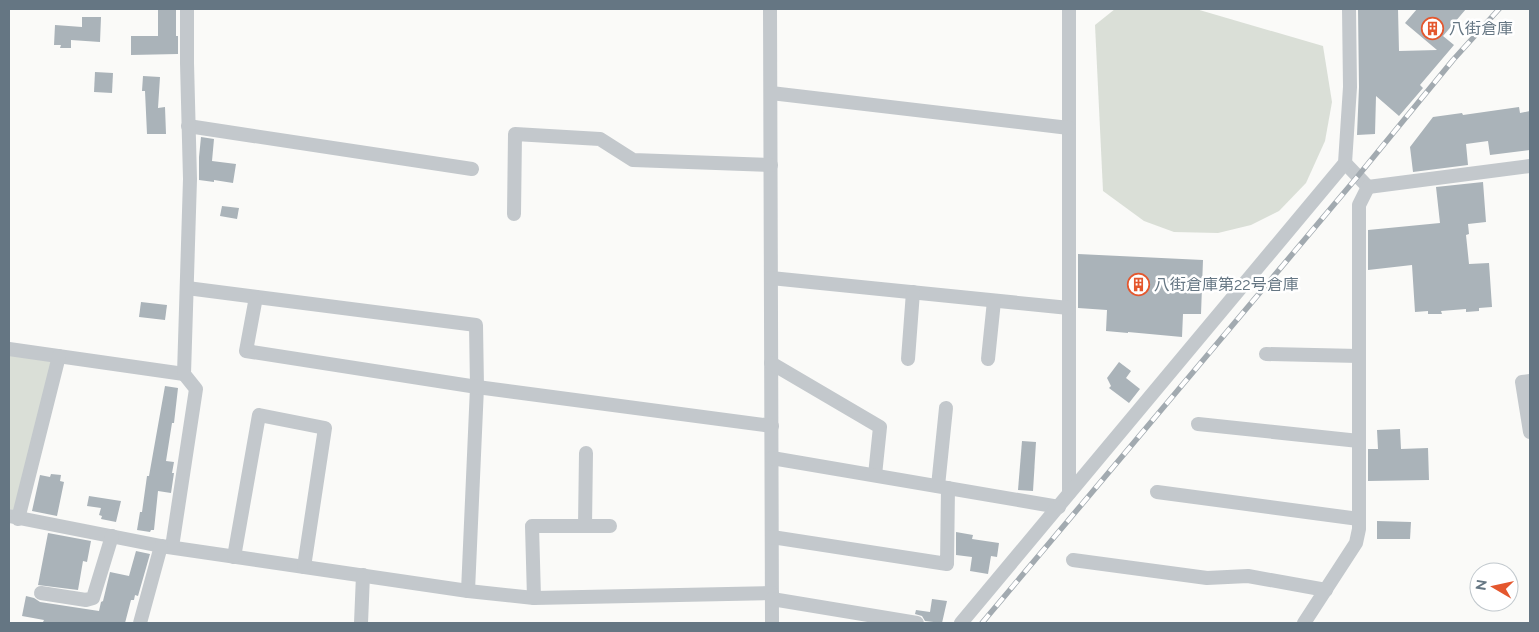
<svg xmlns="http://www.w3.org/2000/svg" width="1539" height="632" viewBox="0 0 1539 632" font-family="Raleway,'Noto Sans JP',sans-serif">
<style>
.green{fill:#dadfd7}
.building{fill:#aab3b9}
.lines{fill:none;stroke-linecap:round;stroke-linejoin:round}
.minor{stroke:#c3c8cc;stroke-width:14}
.rail-casing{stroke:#a2aab0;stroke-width:5.5}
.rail{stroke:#fff;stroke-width:4;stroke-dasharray:11;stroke-linecap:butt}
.labels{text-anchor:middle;stroke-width:5;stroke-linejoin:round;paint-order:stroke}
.poi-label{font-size:16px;fill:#657683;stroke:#fff;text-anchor:start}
</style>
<rect width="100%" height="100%" fill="#fafaf8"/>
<g class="green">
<path d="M1115 9H1196L1323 46 1332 102 1325 141 1306 183 1279 211 1251 225 1218 233 1174 232 1144 221 1103 191 1095 25Z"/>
<path d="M9 354 54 360 16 511 9 509Z"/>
</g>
<g class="building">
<path d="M158 9H176V36H178V54L131 55V36H158Z"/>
<path d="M1358 9H1398L1399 51 1437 50 1405 23 1417 9H1466L1443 36 1454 45 1420 85 1423 88 1399 116 1376 96 1375 134 1357 135 1359 87Z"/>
<path d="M82 17H101L100 42 71 40V48H60L61 45H54L55 25 82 27Z"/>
<path d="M95 72 113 73 112 93 94 92Z"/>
<path d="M143 76 160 77 158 108 165 107 166 134H147L145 91H142Z"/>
<path d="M1519 107 1520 113 1530 111V150L1490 155 1488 141 1466 144 1468 165 1413 172 1410 147 1433 117 1462 113 1463 115Z"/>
<path d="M201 137 214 139 212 161 236 164 233 183 214 180V182L199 180V157Z"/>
<path d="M1483 182 1486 222 1468 224 1469 234 1466 235 1469 264 1489 263 1492 307 1479 308V311L1466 312V309L1441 311 1442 314H1428V311L1415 312 1412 265 1368 270V230L1440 223 1436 187Z"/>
<path d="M222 206 239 208 237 219 220 216Z"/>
<path d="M1078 254 1203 260 1201 314H1183L1182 337 1128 332V333L1106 331 1107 310 1078 308Z"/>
<path d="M141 302 167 305 165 320 139 317Z"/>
<path d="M1119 362 1131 371 1126 378 1140 389 1129 403 1109 388 1111 386 1107 378Z"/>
<path d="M165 386 178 388 174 423H172L166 461 174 462 172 473H174L171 493 158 491 154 530H151L150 532 137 530 140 512H142L147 476H149Z"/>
<path d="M1400 429 1401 449 1428 448 1429 480 1368 481V449H1378L1377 430Z"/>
<path d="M1022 441 1036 442 1033 491 1018 490Z"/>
<path d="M51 474 61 475 60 481 64 482 57 516 32 511 40 475 50 477Z"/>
<path d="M89 496 121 501 116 522 101 519 102 516 99 515 101 508 87 506Z"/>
<path d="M1377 521 1411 522 1410 539H1377Z"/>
<path d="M956 532 973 535 972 539 999 543 997 557 991 556 988 574 970 571 972 557 956 555Z"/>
<path d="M48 533 91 541 87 562 83 561 78 590 38 585Z"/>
<path d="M136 551 150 554 138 596 135 595 134 600H131L125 623H49L43 622 44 620 22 616 26 596 34 598 40 602 99 611 101 602 103 601 110 572 129 576Z"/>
<path d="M932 599 947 601 942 623 925 621 922 616 915 614 916 610 930 612Z"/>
</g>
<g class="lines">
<g class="minor">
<path d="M770 9 772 623"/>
<path d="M1069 9V493"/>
<path d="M771 93 1069 128"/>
<path d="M188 126 472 169"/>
<path d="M1345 163 1368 187"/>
<path d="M1368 187 1530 166"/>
<path d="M514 214 515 134 600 139 633 160 771 165"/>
<path d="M771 278 1069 308"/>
<path d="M187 288 476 325 477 387 468 591"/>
<path d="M256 297 246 351 477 387 772 426"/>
<path d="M9 349 184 374"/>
<path d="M1266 354 1359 356"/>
<path d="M908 359 913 292"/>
<path d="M988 359 994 301"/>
<path d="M771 363 880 427 875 475"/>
<path d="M1530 381 1522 382 1530 432"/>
<path d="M1198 424 1359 441"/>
<path d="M772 458 1059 507"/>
<path d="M938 486 946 408"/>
<path d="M1157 492 1359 519"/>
<path d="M9 516 161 546 468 591 534 598 772 593"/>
<path d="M18 519 59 356"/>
<path d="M585 526 586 453"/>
<path d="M772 537 947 564 948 488"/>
<path d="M172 547 196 389 184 374 190 179 187 63V9"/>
<path d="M234 557 259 415 325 428 304 567"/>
<path d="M1073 560 1207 578 1248 576 1326 590"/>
<path d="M41 593 86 600 93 598 112 536"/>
<path d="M534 598 532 526H610"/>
<path d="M772 599 917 623"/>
<path d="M140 623 161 546"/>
<path d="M361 623 363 575"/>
<path d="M961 623 1345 163 1350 87 1349 9"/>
<path d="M1304 623 1356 543 1359 529V205L1368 187"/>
</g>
<defs>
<path id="rail" d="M982 623 1358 176 1453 60 1499 9"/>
</defs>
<use href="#rail" class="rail-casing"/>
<use href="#rail" class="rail"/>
</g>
<defs>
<symbol id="building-ring" viewBox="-11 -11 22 22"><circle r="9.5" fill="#fff" stroke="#e4572e" stroke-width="1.5"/><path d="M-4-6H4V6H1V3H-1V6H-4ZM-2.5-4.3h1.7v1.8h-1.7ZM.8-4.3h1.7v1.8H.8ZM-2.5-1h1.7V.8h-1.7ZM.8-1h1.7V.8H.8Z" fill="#e4572e"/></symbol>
</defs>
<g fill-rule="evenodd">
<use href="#building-ring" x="1420" y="16" width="25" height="25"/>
<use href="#building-ring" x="1126" y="272" width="25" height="25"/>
</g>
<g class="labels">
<g class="poi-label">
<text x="1449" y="34">八街倉庫</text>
<text x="1154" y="290">八街倉庫第22号倉庫</text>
</g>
</g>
<rect width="1539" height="632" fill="none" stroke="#657683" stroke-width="20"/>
<g transform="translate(1494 587) rotate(279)"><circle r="24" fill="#ffffff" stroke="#c1c8cd"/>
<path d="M0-4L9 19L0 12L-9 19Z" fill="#e4572e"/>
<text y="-8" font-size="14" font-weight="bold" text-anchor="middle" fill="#657683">N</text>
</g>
</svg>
